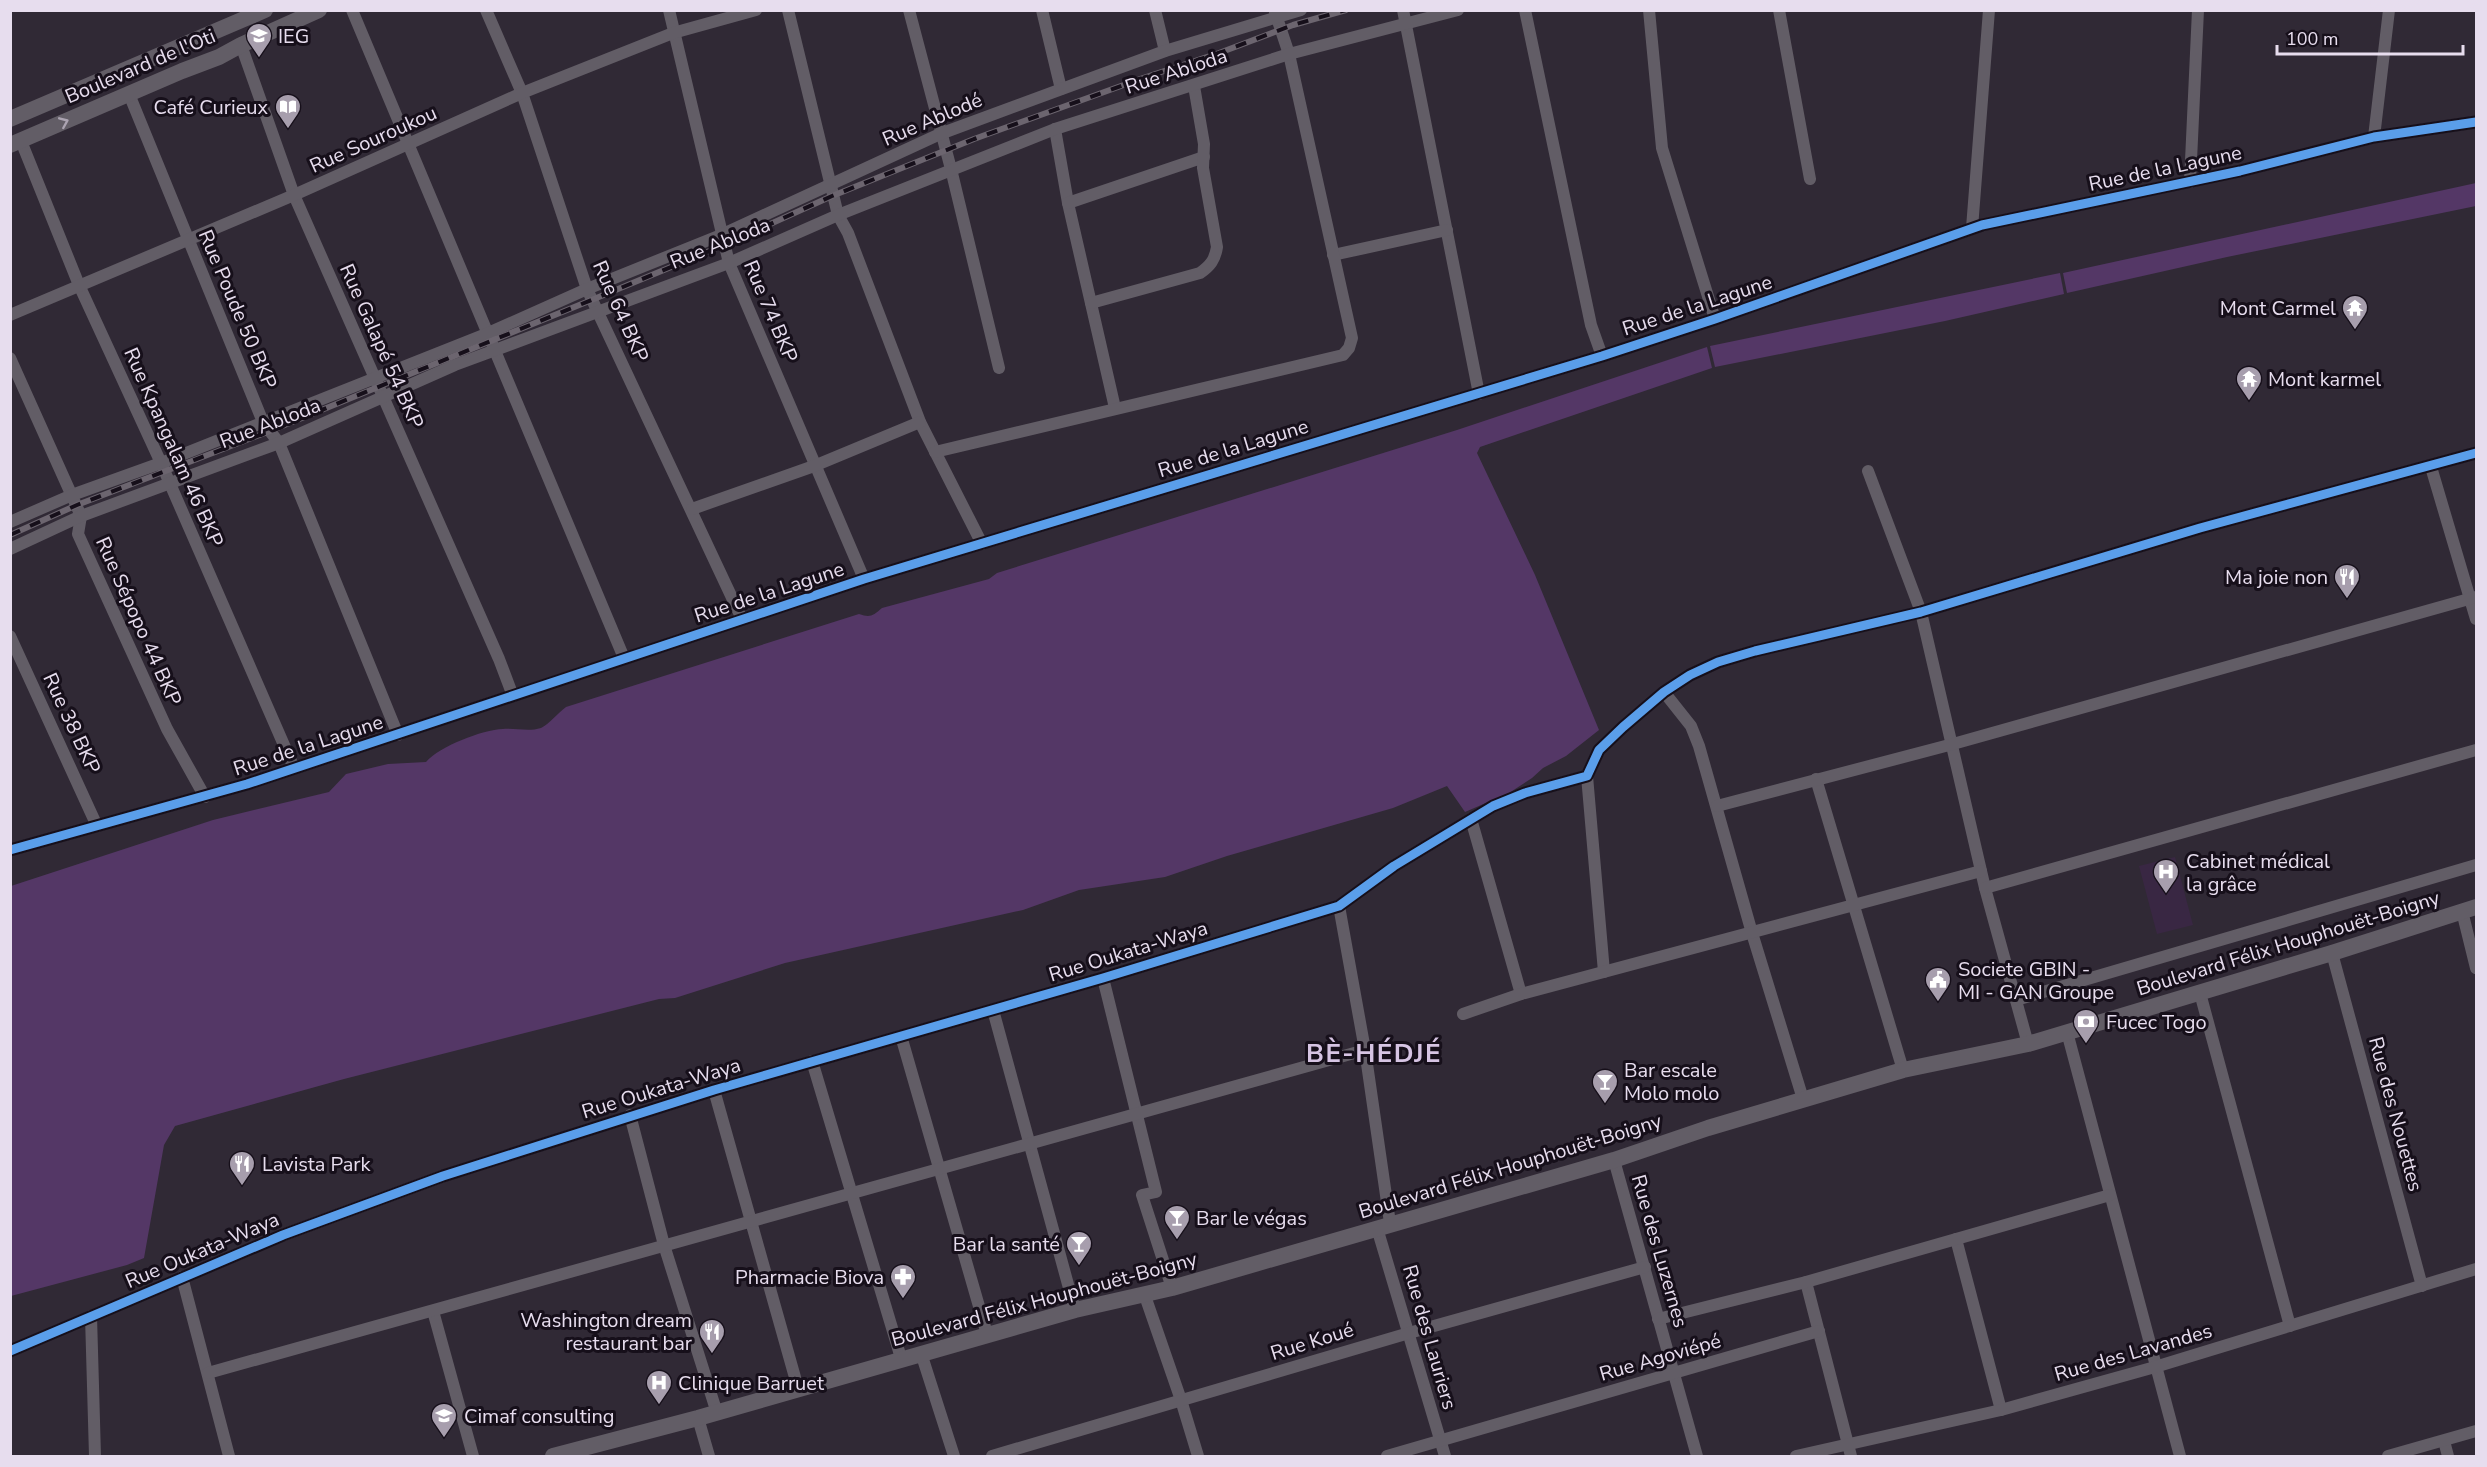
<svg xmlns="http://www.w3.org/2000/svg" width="2487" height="1467" viewBox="0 0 2487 1467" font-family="'Nunito Sans',sans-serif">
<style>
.built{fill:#392743}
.water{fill:#543766}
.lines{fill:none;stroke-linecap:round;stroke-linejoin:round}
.street{stroke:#625d66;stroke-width:12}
.secondary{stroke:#625d66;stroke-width:16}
.rail-casing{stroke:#6c656f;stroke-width:6}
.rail{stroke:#160f1a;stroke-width:4;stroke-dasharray:11;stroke-linecap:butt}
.cycleway-casing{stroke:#160f1a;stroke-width:13}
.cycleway{stroke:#5a9eea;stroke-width:9}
.oneway{stroke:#aba3b1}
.labels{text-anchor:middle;stroke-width:6;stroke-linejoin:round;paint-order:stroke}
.poi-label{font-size:20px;fill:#e7ddee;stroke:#160f1a;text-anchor:start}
.street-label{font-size:20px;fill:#e7ddee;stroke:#160f1a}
.district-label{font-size:26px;font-weight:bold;letter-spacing:1.5px;fill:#d6c4e3;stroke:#160f1a}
</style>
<rect width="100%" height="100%" fill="#302935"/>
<path class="built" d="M2175 857 2193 925 2157 934 2139 866Z"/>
<g class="water">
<path d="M2476 183V206L2227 257 2067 293 2063 273Z"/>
<path d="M2060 273 2064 294 1945 321 1715 367 1710 346Z"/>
<path d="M1707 347 1712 368 1480 447 1477 453 1535 575 1599 730 1566 756 1543 768 1532 778 1509 793 1465 812 1447 786 1393 808 1227 856 1165 877 1079 890 1023 910 785 963 675 998 659 999 344 1079 175 1126 164 1145 144 1258 127 1265 11 1296V886L213 820 329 792 346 774 388 764 426 762C440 746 482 730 503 729 515 728 529 732 541 728 549 724 558 713 566 707L859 614C870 618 873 616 882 608L989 579 997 573 1457 430Z"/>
</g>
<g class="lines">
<g class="street">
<path d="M352 10 624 658"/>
<path d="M486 10 522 93 587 289 742 619"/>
<path d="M669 10 729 263 864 579"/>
<path d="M788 10 838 215 848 233 920 422 982 544"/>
<path d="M909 10 951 169 999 368"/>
<path d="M1042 10 1061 89"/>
<path d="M1155 10 1165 51"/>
<path d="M1403 10 1479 394"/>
<path d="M1525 10 1591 325 1602 356"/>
<path d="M1649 10 1662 148 1715 319"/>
<path d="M1779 10 1810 179"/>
<path d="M241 45 294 195 499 659 513 696"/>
<path d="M129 94 263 422 279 443 398 735"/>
<path d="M1055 129 1068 203 1115 408"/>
<path d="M2374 137 2389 10"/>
<path d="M21 141 79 285 161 463 294 768"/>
<path d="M2190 182 2198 10"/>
<path d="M1068 203 1204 157"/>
<path d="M1972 228 1989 10"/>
<path d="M1333 255 1447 230"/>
<path d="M1091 303 1200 273C1210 266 1215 260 1217 247L1203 168 1204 144 1194 86"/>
<path d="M10 315 294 195 522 93 673 33 756 10"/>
<path d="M10 358 81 516 78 534 167 729 205 797"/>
<path d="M935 452 1343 355 1349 348 1352 338 1289 54 1275 12"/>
<path d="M2431 467 2476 619"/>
<path d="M1868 471 1921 612 1985 888 2028 1044"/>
<path d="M692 509 814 466 920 422"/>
<path d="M10 522 72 495 161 463 486 334 587 289 721 235 940 134 1165 51 1301 10"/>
<path d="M10 549 81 516 279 443 455 365 729 263 838 215 1055 129 1289 54 1458 10"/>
<path d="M10 636 97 826"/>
<path d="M1664 692 1691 726 1699 746 1752 933 1803 1099"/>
<path d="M1587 776 1604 972"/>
<path d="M1816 779 1903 1070"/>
<path d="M1717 806 1953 744 2476 597"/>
<path d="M1471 819 1521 994"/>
<path d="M10 850 247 784 864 579 1602 356 1715 319 1982 225 2240 171 2374 137 2476 122"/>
<path d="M1985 888 2476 750"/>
<path d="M1339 906 1365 1050 1390 1223"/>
<path d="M2462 911 2476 968"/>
<path d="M2332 953 2422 1286"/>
<path d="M1103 978 1156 1192 1142 1195 1172 1288"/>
<path d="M2200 993 2290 1326"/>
<path d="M2016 1000 2476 865"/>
<path d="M993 1010 1075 1310"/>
<path d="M1463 1014 1521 994 1981 871"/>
<path d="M2067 1032 2180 1456"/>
<path d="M901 1036 987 1334"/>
<path d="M812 1061 901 1358"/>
<path d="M714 1090 798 1388"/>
<path d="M630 1115 664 1245 717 1413"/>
<path d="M1614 1160 1697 1456"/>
<path d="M1377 1228 1445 1456"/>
<path d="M1956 1239 2001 1410"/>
<path d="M182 1277 229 1456"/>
<path d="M1806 1282 1851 1456"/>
<path d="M1144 1293 1181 1400 1198 1456"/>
<path d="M433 1311 473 1456"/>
<path d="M91 1316 95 1456"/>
<path d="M1658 1319 1806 1282 2110 1195"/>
<path d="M10 1351 283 1235 443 1176 714 1090 1103 978 1339 906 1394 866 1493 806 1525 793 1587 776 1599 750 1623 727 1664 692 1690 675 1718 662 1755 651 1921 612 2200 528 2476 453"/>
<path d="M921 1353 954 1456"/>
<path d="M208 1373 1365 1050"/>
<path d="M698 1418 709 1456"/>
<path d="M2444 1441 2448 1456"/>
<path d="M992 1456 1409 1333 1645 1267"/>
<path d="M1387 1456 1819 1331"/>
<path d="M1796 1456 2001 1410 2155 1367 2476 1269"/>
<path d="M2388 1456 2476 1431"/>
</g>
<g class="secondary">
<path d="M10 119 265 10"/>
<path d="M10 145 182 71 219 57 241 45 319 10"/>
<path d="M553 1456 698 1418 1075 1310 1172 1288 1614 1160 1708 1128 1903 1070 2028 1044 2332 953 2476 907"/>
</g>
<defs>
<path id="rail" d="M10 535 77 505 270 431 594 299 724 245 832 196 974 139 1143 78 1219 53 1293 25 1346 10"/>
</defs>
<use href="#rail" class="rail-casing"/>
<use href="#rail" class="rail"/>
<defs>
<g id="cycleway">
<path d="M10 850 247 784 864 579 1602 356 1715 319 1982 225 2240 171 2374 137 2476 122"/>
<path d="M10 1351 283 1235 443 1176 714 1090 1103 978 1339 906 1394 866 1493 806 1525 793 1587 776 1599 750 1623 727 1664 692 1690 675 1718 662 1755 651 1921 612 2200 528 2476 453"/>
</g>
</defs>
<use href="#cycleway" class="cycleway-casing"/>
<use href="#cycleway" class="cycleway"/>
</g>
<defs><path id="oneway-chevron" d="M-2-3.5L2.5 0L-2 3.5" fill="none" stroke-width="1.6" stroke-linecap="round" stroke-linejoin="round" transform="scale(1.5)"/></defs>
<use class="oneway" href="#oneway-chevron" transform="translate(64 122) rotate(-23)"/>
<defs>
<symbol id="school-pin" viewBox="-11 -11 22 30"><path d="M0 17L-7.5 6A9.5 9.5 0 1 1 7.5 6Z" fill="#a79ead" stroke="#160f1a"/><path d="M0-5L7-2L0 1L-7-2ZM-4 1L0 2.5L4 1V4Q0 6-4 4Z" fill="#fff"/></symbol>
<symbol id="library-pin" viewBox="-11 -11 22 30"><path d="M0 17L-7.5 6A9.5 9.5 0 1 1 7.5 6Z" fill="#a79ead" stroke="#160f1a"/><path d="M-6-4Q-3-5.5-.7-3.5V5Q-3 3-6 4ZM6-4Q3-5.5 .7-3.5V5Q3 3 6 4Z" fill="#fff"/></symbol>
<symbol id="temple-pin" viewBox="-11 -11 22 30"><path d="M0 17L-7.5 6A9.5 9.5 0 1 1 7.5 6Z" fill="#a79ead" stroke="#160f1a"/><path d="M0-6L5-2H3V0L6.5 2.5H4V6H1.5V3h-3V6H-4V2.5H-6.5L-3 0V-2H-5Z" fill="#fff"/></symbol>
<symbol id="restaurant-pin" viewBox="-11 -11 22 30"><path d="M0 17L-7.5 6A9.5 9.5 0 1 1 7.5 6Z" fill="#a79ead" stroke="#160f1a"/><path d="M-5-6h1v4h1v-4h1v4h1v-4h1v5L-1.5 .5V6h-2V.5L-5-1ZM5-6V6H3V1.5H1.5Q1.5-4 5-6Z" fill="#fff"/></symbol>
<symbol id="hospital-pin" viewBox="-11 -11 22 30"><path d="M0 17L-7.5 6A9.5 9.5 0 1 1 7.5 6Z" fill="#a79ead" stroke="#160f1a"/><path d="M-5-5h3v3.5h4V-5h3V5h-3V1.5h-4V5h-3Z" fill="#fff"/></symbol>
<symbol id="civic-pin" viewBox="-11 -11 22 30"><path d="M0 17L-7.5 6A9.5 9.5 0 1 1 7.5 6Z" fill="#a79ead" stroke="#160f1a"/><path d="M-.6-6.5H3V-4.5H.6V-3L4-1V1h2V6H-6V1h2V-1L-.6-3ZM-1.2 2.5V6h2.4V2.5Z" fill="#fff"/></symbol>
<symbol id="bank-pin" viewBox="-11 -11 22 30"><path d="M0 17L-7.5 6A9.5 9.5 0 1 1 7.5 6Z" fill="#a79ead" stroke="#160f1a"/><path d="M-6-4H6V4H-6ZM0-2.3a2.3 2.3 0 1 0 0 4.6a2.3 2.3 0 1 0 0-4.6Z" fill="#fff"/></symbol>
<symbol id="bar-pin" viewBox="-11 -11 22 30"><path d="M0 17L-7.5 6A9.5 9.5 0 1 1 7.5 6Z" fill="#a79ead" stroke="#160f1a"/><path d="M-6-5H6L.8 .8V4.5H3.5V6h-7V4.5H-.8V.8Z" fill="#fff"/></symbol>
<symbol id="pharmacy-pin" viewBox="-11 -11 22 30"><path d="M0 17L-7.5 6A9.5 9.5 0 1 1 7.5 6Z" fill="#a79ead" stroke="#160f1a"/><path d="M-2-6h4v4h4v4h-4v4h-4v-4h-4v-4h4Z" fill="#fff"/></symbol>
</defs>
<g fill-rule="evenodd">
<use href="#school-pin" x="244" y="21" width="30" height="40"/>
<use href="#library-pin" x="273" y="92" width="30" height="40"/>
<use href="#temple-pin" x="2340" y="293" width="30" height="40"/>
<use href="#temple-pin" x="2234" y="364" width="30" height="40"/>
<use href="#restaurant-pin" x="2332" y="562" width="30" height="40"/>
<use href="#hospital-pin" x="2151" y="857" width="30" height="40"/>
<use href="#civic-pin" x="1923" y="965" width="30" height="40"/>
<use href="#bank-pin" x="2071" y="1007" width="30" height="40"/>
<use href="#bar-pin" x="1590" y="1067" width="30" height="40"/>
<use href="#restaurant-pin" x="227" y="1149" width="30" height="40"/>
<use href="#bar-pin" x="1162" y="1203" width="30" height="40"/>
<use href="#bar-pin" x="1064" y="1229" width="30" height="40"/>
<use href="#pharmacy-pin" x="888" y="1262" width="30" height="40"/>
<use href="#restaurant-pin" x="697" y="1317" width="30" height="40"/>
<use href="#hospital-pin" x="644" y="1368" width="30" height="40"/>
<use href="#school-pin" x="429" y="1401" width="30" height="40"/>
</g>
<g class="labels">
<g class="poi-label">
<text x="278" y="43">IEG</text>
<text x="268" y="114" text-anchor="end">Café Curieux</text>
<text x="2336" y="315" text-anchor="end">Mont Carmel</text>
<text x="2268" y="386">Mont karmel</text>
<text x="2328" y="584" text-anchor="end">Ma joie non</text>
<text x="2186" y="868">Cabinet médical<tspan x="2186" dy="23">la grâce</tspan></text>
<text x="1958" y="976">Societe GBIN -<tspan x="1958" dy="23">MI - GAN Groupe</tspan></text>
<text x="2106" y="1029">Fucec Togo</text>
<text x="1624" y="1077">Bar escale<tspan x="1624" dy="23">Molo molo</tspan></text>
<text x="262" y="1171">Lavista Park</text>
<text x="1196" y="1225">Bar le végas</text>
<text x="1060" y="1251" text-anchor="end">Bar la santé</text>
<text x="884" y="1284" text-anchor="end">Pharmacie Biova</text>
<text x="692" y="1327" text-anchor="end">Washington dream<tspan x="692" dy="23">restaurant bar</tspan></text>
<text x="678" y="1390">Clinique Barruet</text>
<text x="464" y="1423">Cimaf consulting</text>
</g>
<g class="street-label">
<text transform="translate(140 66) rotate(-23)" y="7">Boulevard de l'Oti</text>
<text transform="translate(1176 71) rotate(-18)" y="7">Rue Abloda</text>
<text transform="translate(932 119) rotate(-23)" y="7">Rue Ablodé</text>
<text transform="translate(373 139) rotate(-24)" y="7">Rue Souroukou</text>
<text transform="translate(2165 168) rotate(-12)" y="7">Rue de la Lagune</text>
<text transform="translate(720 243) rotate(-22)" y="7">Rue Abloda</text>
<text transform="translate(1697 305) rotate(-18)" y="7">Rue de la Lagune</text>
<text transform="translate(238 309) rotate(67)" y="7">Rue Poude 50 BKP</text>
<text transform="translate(621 311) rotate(66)" y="7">Rue 64 BKP</text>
<text transform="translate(771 311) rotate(67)" y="7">Rue 74 BKP</text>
<text transform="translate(382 346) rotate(66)" y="7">Rue Galapé 54 BKP</text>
<text transform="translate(270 423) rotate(-21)" y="7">Rue Abloda</text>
<text transform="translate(174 447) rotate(66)" y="7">Rue Kpangalam 46 BKP</text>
<text transform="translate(1233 448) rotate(-17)" y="7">Rue de la Lagune</text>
<text transform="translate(769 592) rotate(-18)" y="7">Rue de la Lagune</text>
<text transform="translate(139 621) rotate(66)" y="7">Rue Sépopo 44 BKP</text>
<text transform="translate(72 723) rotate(65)" y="7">Rue 38 BKP</text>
<text transform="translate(308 745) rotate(-18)" y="7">Rue de la Lagune</text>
<text transform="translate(2288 943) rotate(-17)" y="7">Boulevard Félix Houphouët-Boigny</text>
<text transform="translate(1128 951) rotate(-17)" y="7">Rue Oukata-Waya</text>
<text transform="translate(661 1088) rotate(-17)" y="7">Rue Oukata-Waya</text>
<text transform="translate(2396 1114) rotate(75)" y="7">Rue des Nouettes</text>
<text transform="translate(1510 1166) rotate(-17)" y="7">Boulevard Félix Houphouët-Boigny</text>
<text transform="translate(202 1250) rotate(-23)" y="7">Rue Oukata-Waya</text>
<text transform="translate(1660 1251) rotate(74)" y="7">Rue des Luzernes</text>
<text transform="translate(1044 1299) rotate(-15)" y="7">Boulevard Félix Houphouët-Boigny</text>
<text transform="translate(1430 1337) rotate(74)" y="7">Rue des Lauriers</text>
<text transform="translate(1312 1341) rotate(-17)" y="7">Rue Koué</text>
<text transform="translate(2133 1352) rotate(-16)" y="7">Rue des Lavandes</text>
<text transform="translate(1660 1357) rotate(-16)" y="7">Rue Agoviépé</text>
</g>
<g class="district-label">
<text x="1374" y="1062">BÈ-HÉDJÉ</text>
</g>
</g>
<rect width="2487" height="1467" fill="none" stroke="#e7ddee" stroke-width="24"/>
<path d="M2277 45v9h186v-9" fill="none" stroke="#e7ddee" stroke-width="3"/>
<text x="2286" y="45" font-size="18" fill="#e7ddee" stroke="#160f1a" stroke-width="4.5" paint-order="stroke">100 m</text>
</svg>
